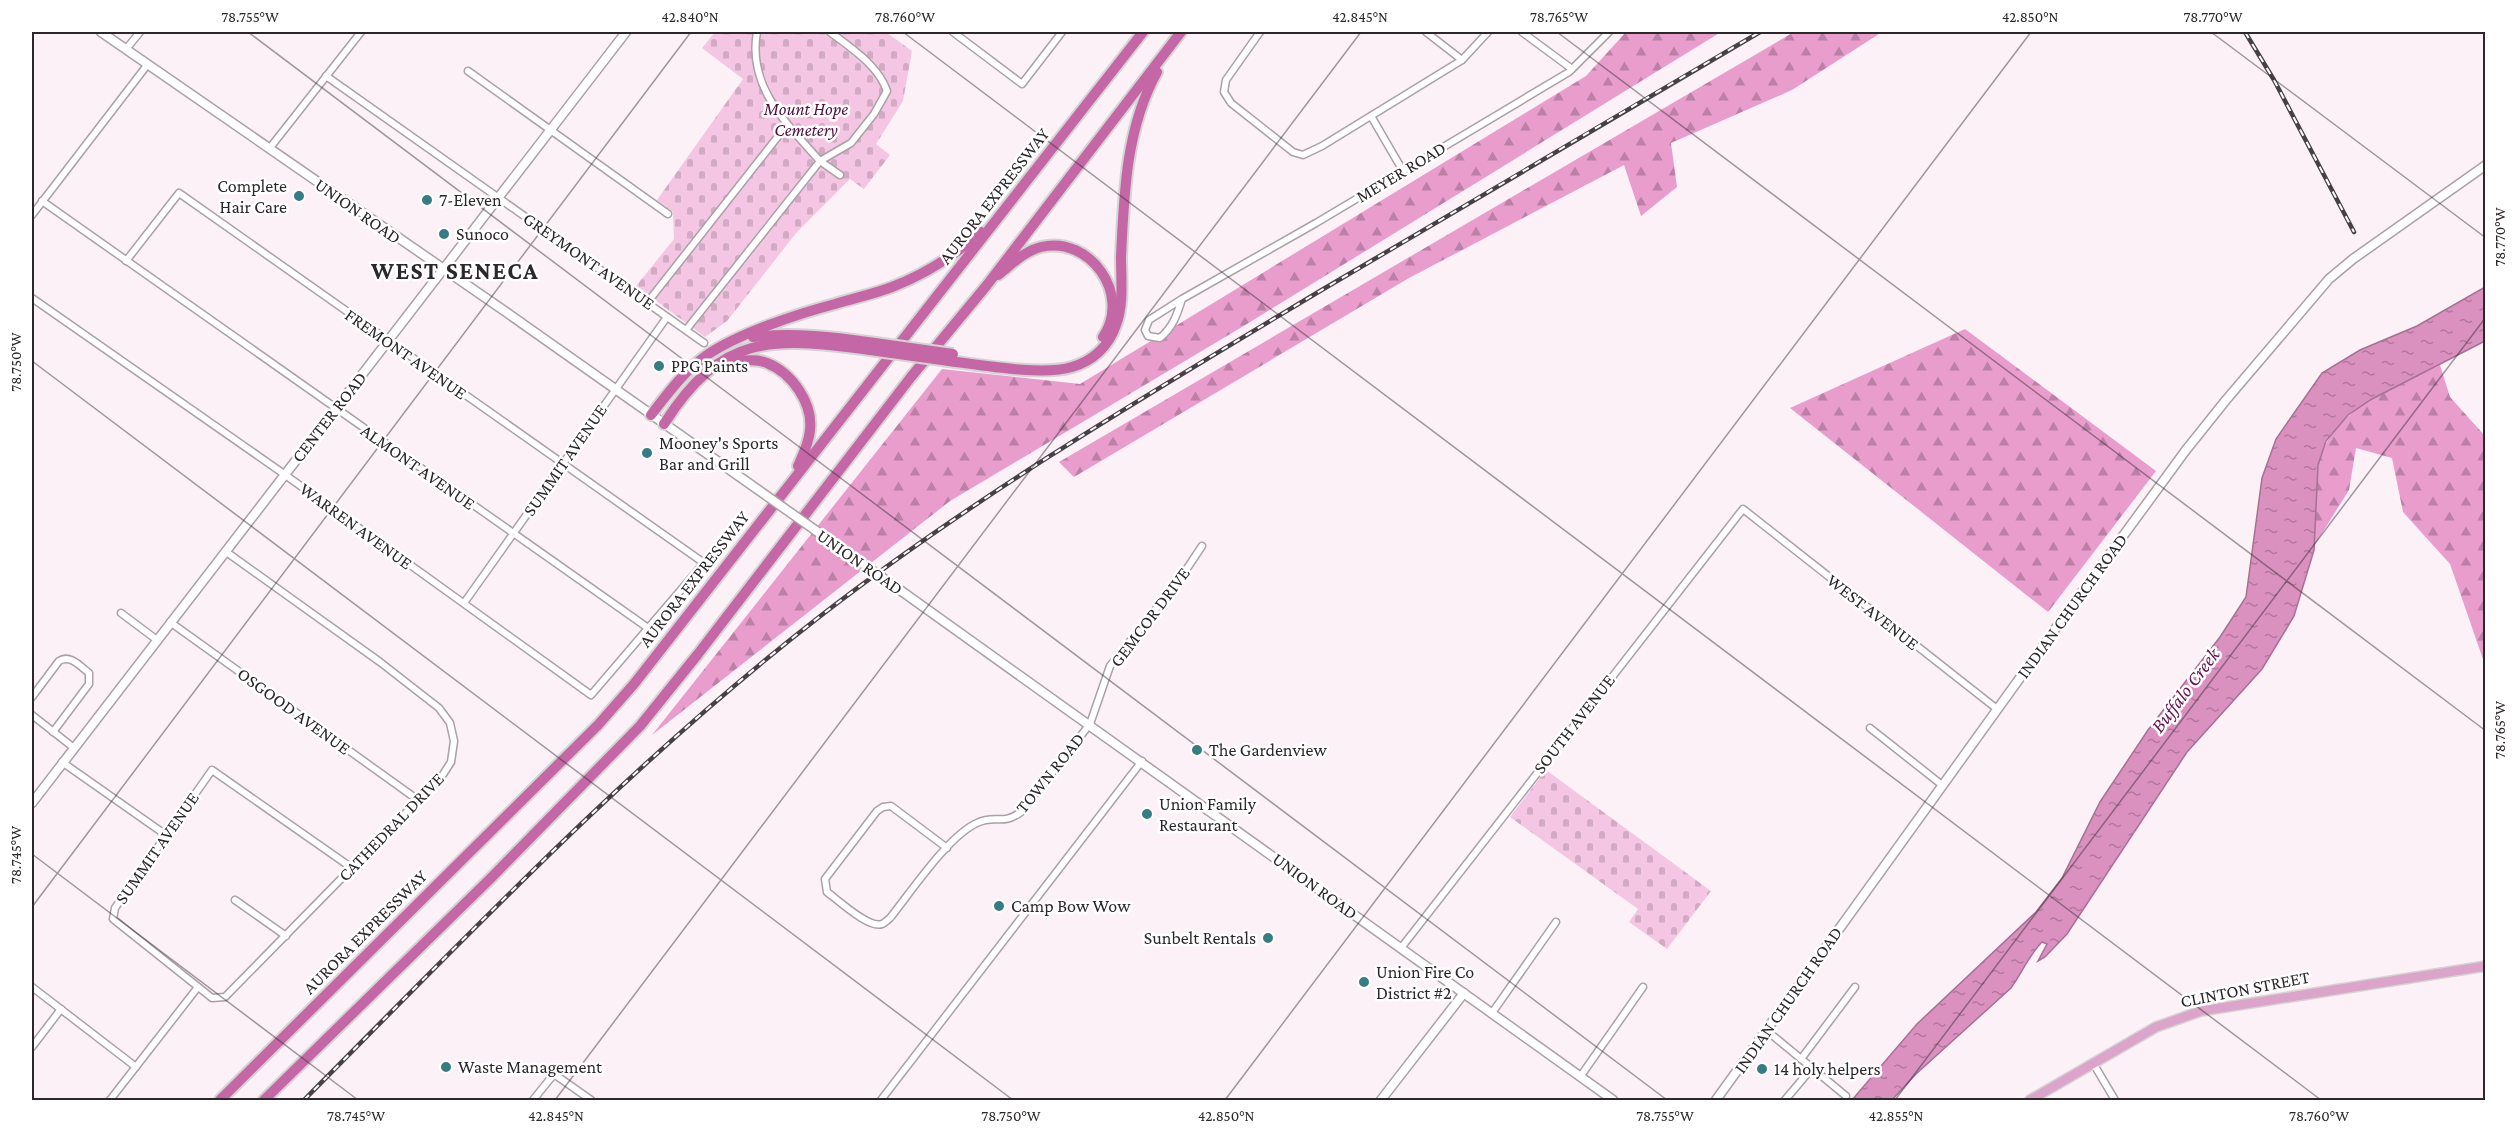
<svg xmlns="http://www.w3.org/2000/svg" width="2517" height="1132" viewBox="0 0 2517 1132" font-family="'Crimson Pro',serif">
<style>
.forest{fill:url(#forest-firs)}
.cemetery{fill:url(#cemetery-stones)}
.water{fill:url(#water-ripples);stroke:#a67193;stroke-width:1.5}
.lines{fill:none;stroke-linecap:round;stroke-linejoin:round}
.street-casing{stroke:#aaa0a6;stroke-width:9}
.secondary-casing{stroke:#aaa0a6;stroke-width:11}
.primary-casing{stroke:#d5d4d4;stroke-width:12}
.highway-casing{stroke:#d5d4d4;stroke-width:14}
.street{stroke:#fff;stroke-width:6}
.secondary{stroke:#fff;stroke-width:8}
.primary{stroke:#dca4ca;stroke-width:9}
.highway{stroke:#c567a6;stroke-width:10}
.rail-casing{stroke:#474145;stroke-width:4.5}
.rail{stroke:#fff;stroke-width:2;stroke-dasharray:7;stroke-linecap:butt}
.secondary-bridge-casing{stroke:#aaa0a6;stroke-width:11;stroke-linecap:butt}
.highway-bridge-casing{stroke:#d5d4d4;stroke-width:14;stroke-linecap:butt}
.secondary-bridge{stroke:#fff;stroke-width:8}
.highway-bridge{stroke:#c567a6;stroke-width:10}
.ticks{fill:none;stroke:#2c272a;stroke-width:1.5;stroke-opacity:0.45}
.poi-dot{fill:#357d84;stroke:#fff;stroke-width:2}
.labels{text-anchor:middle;stroke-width:5;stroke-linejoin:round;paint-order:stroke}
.park-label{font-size:18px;font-style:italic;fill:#500f3e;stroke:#fff}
.street-label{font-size:18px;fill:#2c272a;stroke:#fff}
.poi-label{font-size:18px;fill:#2c272a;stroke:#fff;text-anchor:start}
.water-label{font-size:20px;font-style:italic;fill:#691353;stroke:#fff}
.district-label{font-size:24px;font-weight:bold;letter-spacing:1.5px;fill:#2c272a;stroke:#fff}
.neatline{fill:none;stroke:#2c272a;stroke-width:2}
.ticks-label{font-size:15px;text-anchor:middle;fill:#2c272a}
</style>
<defs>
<pattern id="forest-firs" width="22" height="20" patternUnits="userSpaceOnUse" patternTransform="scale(1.5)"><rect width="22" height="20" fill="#e89dcd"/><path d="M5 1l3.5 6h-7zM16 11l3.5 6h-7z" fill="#bc80a7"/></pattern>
<pattern id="cemetery-stones" width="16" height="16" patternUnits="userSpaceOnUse" patternTransform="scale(1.5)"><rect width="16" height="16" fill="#f5c6e3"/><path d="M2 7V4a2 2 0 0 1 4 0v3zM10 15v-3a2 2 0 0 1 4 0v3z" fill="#d2aac3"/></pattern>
<pattern id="water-ripples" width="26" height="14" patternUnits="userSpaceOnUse" patternTransform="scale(1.5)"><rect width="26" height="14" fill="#db91c0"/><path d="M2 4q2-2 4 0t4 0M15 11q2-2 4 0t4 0" fill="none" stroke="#b2769c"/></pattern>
</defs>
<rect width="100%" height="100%" fill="#fdf1f8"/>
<g class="forest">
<path d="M1626 32H1721L1247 324 950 501 652 735 942 369 1080 384 1586 76Z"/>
<path d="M1794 32H1882L1792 90 1671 143 1677 187 1641 216 1624 165 1409 278 1074 477 1059 462Z"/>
<path d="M1965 329 2156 471 2048 612 1790 408Z"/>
<path d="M2440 365 2450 397 2485 436V665L2450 564 2403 512 2392 458 2356 448 2349 490 2314 546C2316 521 2313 488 2319 463 2332 408 2394 388 2440 365Z"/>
</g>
<g class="cemetery">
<path d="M715 32H886L912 51 903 101 876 144 890 155 864 189 850 179 797 232 727 321 705 337 636 286 674 239 673 212 657 200 743 79 702 48Z"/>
<path d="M1546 770 1711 891 1667 949 1629 922 1638 909 1510 817Z"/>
</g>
<path class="water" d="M2485 287V341L2372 399 2348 415 2326 441 2318 465 2314 550 2294 616 2262 669 2187 752 2067 934 2045 957 2038 961 2047 944 2042 942C2029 955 2022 973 2011 988L1916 1074 1892 1100H1852L1917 1024 2036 912 2062 878 2100 802 2148 730 2220 637 2246 597 2262 478 2276 439 2322 373 2360 350 2417 326Z"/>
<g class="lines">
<defs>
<g id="street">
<path d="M830 32C851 48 878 65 887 91L874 114 851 143 820 161 840 175"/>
<path d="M953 32 1022 84 1062 32"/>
<path d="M1260 32 1226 80 1224 92 1231 103 1293 152 1303 155 1322 146 1462 60 1488 32"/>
<path d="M1426 32 1462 60"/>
<path d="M1522 32 1572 69"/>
<path d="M127 48 140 32"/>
<path d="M468 71 668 214"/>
<path d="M326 76 704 343"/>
<path d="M1371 116 1403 171"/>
<path d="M269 149 361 32"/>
<path d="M42 201 648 628"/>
<path d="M32 215 148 64"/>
<path d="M32 298 284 474 591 695 704 563 179 193 126 261"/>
<path d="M1182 299C1177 315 1173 327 1160 338L1148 336 1145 330 1149 320 1182 299 1316 223 1569 72 1609 32"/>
<path d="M647 303 787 125"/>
<path d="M686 330 820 161C787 124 747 87 757 32"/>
<path d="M225 551 380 662 439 708 450 723 454 741 451 762 442 776 225 997 212 998 113 919 115 908 212 770 352 868"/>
<path d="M464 603 667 317"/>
<path d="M121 613 157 640"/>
<path d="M170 622 418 800"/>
<path d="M32 697 59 661C70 654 80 666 89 673V684L53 732"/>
<path d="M32 715 74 748"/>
<path d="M1870 728 1942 785"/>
<path d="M62 762 166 835"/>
<path d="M947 848 891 806 883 807 877 811 825 879 827 892C838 900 869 929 882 924 883 924 889 919 890 918 911 892 948 836 977 823 996 814 1002 826 1021 812L1090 724 1110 666 1180 579 1202 546"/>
<path d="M235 900 286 936"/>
<path d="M1401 948 1743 509 1997 709"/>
<path d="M32 987 136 1067"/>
<path d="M1492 1013 1556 922"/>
<path d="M1766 1030 1846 1096"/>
<path d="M32 1047 61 1009"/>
<path d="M1801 1059 1855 987"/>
<path d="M2093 1063 2115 1100"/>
<path d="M1580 1077 1643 987"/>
<path d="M110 1100 198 987"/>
<path d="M533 1100 554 1074 591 1100"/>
<path d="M881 1100 1142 761"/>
<path d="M1785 1100 1812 1068"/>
</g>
<g id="secondary">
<path d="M101 32 506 312 757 489"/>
<path d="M815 530 856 559"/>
<path d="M900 590 1613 1100"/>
<path d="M32 803 626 32"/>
<path d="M1381 1100 1464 993"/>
<path d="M1716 1100 2071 607 2186 450 2226 400 2329 279 2353 259 2486 165"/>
</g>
<path id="primary" d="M2030 1100 2156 1027 2201 1011 2486 966"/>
<g id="highway">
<path d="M998 275C1011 265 1024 251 1041 247 1090 235 1132 295 1103 337"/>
<path d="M753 337C793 332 835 337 875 343"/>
<path d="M949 361C981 365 1042 376 1072 367 1093 361 1109 346 1116 325 1124 305 1121 278 1121 257 1124 193 1126 128 1157 72"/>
<path d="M720 364C734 362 754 357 767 363 792 373 813 403 810 430 809 443 803 455 798 466"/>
<path d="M651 415C668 393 684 371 707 355 740 333 797 314 835 304 854 298 874 294 892 287 926 274 954 256 981 232"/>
<path d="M664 424C722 333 771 337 870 350"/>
<path d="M220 1100 598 725 634 684 1143 32"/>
<path d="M264 1100 490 879 640 726 698 654 911 377 987 285 1181 32"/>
</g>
</defs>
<use href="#street" class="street-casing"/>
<use href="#secondary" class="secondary-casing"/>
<use href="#primary" class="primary-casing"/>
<use href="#highway" class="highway-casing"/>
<use href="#street" class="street"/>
<use href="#secondary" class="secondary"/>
<use href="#primary" class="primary"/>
<use href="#highway" class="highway"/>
<defs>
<g id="rail">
<path d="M2245 32 2274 80 2354 232"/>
<path d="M304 1100C471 932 635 759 823 614 980 493 1150 393 1320 291 1467 205 1613 117 1760 32"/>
</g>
</defs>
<use href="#rail" class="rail-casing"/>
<use href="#rail" class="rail"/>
<defs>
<g id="secondary-bridge">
<path d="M757 489 815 530"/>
<path d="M856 559 900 590"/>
</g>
<g id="highway-bridge">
<path d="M875 343 953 354"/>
<path d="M870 350 949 361"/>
</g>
</defs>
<use href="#secondary-bridge" class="secondary-bridge-casing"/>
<use href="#highway-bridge" class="highway-bridge-casing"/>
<use href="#secondary-bridge" class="secondary-bridge"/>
<use href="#highway-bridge" class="highway-bridge"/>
</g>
<path class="ticks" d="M248 32 1667 1100M903 32 2321 1100M1557 32 2486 731M2211 32 2486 238M32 361 1013 1100M32 854 358 1100M32 907 691 32M555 1100 1361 32M1225 1100 2031 32M1895 1100 2486 317"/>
<g class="poi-dot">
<circle cx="299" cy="196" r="6"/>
<circle cx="427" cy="200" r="6"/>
<circle cx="444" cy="234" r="6"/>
<circle cx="659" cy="366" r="6"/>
<circle cx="647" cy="453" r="6"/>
<circle cx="1197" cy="750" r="6"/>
<circle cx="1147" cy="814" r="6"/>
<circle cx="999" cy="906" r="6"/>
<circle cx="1268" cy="938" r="6"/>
<circle cx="1364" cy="982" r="6"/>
<circle cx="446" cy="1067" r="6"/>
<circle cx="1762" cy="1069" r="6"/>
</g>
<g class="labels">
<g class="park-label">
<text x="806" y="115">Mount Hope<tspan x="806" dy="21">Cemetery</tspan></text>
</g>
<g class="street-label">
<text transform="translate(1401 172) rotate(-31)" y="6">MEYER ROAD</text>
<text transform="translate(994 196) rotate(-52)" y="6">AURORA EXPRESSWAY</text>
<text transform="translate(358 211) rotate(35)" y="6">UNION ROAD</text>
<text transform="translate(589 261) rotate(35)" y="6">GREYMONT AVENUE</text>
<text transform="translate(406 354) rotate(35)" y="6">FREMONT AVENUE</text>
<text transform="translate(329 417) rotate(-52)" y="6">CENTER ROAD</text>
<text transform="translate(565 460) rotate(-55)" y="6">SUMMIT AVENUE</text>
<text transform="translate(418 467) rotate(35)" y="6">ALMONT AVENUE</text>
<text transform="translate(356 526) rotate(36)" y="6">WARREN AVENUE</text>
<text transform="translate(860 562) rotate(35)" y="6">UNION ROAD</text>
<text transform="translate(694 579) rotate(-52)" y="6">AURORA EXPRESSWAY</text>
<text transform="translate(2072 606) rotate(-54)" y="6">INDIAN CHURCH ROAD</text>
<text transform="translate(1873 612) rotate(38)" y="6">WEST AVENUE</text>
<text transform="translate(1150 617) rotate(-53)" y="6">GEMCOR DRIVE</text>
<text transform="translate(294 711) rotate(36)" y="6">OSGOOD AVENUE</text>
<text transform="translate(1574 724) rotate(-52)" y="6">SOUTH AVENUE</text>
<text transform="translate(1050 773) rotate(-51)" y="6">TOWN ROAD</text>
<text transform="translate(391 827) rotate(-46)" y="6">CATHEDRAL DRIVE</text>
<text transform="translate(157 848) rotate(-55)" y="6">SUMMIT AVENUE</text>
<text transform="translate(1315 886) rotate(36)" y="6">UNION ROAD</text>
<text transform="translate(365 932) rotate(-45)" y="6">AURORA EXPRESSWAY</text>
<text transform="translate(2245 989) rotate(-11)" y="6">CLINTON STREET</text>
<text transform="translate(1788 1000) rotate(-55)" y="6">INDIAN CHURCH ROAD</text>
</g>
<g class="poi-label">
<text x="287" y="192" text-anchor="end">Complete<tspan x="287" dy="21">Hair Care</tspan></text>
<text x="439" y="206">7-Eleven</text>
<text x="456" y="240">Sunoco</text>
<text x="671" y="372">PPG Paints</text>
<text x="659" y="449">Mooney's Sports<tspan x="659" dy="21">Bar and Grill</tspan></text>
<text x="1209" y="756">The Gardenview</text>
<text x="1159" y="810">Union Family<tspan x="1159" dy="21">Restaurant</tspan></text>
<text x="1011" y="912">Camp Bow Wow</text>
<text x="1256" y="944" text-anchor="end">Sunbelt Rentals</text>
<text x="1376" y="978">Union Fire Co<tspan x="1376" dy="21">District #2</tspan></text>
<text x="458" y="1073">Waste Management</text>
<text x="1774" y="1075">14 holy helpers</text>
</g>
<g class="water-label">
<text transform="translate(2185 690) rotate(-53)" y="7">Buffalo Creek</text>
</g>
<g class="district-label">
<text x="455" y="279">WEST SENECA</text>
</g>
</g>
<rect width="2517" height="1132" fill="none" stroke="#ffffff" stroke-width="66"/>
<rect x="33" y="33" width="2451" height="1066" class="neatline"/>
<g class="ticks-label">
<text x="250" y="22">78.755°W</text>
<text x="690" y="22">42.840°N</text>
<text x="905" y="22">78.760°W</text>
<text x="1360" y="22">42.845°N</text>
<text x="1559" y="22">78.765°W</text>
<text x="2030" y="22">42.850°N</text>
<text x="2213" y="22">78.770°W</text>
<text transform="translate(2500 237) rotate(-90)" y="5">78.770°W</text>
<text transform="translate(16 362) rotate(-90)" y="5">78.750°W</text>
<text transform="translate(2500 730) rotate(-90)" y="5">78.765°W</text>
<text transform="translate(16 855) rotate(-90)" y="5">78.745°W</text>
<text x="356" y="1121">78.745°W</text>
<text x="556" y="1121">42.845°N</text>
<text x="1011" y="1121">78.750°W</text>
<text x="1226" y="1121">42.850°N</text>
<text x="1665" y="1121">78.755°W</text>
<text x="1896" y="1121">42.855°N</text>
<text x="2319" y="1121">78.760°W</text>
</g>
</svg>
